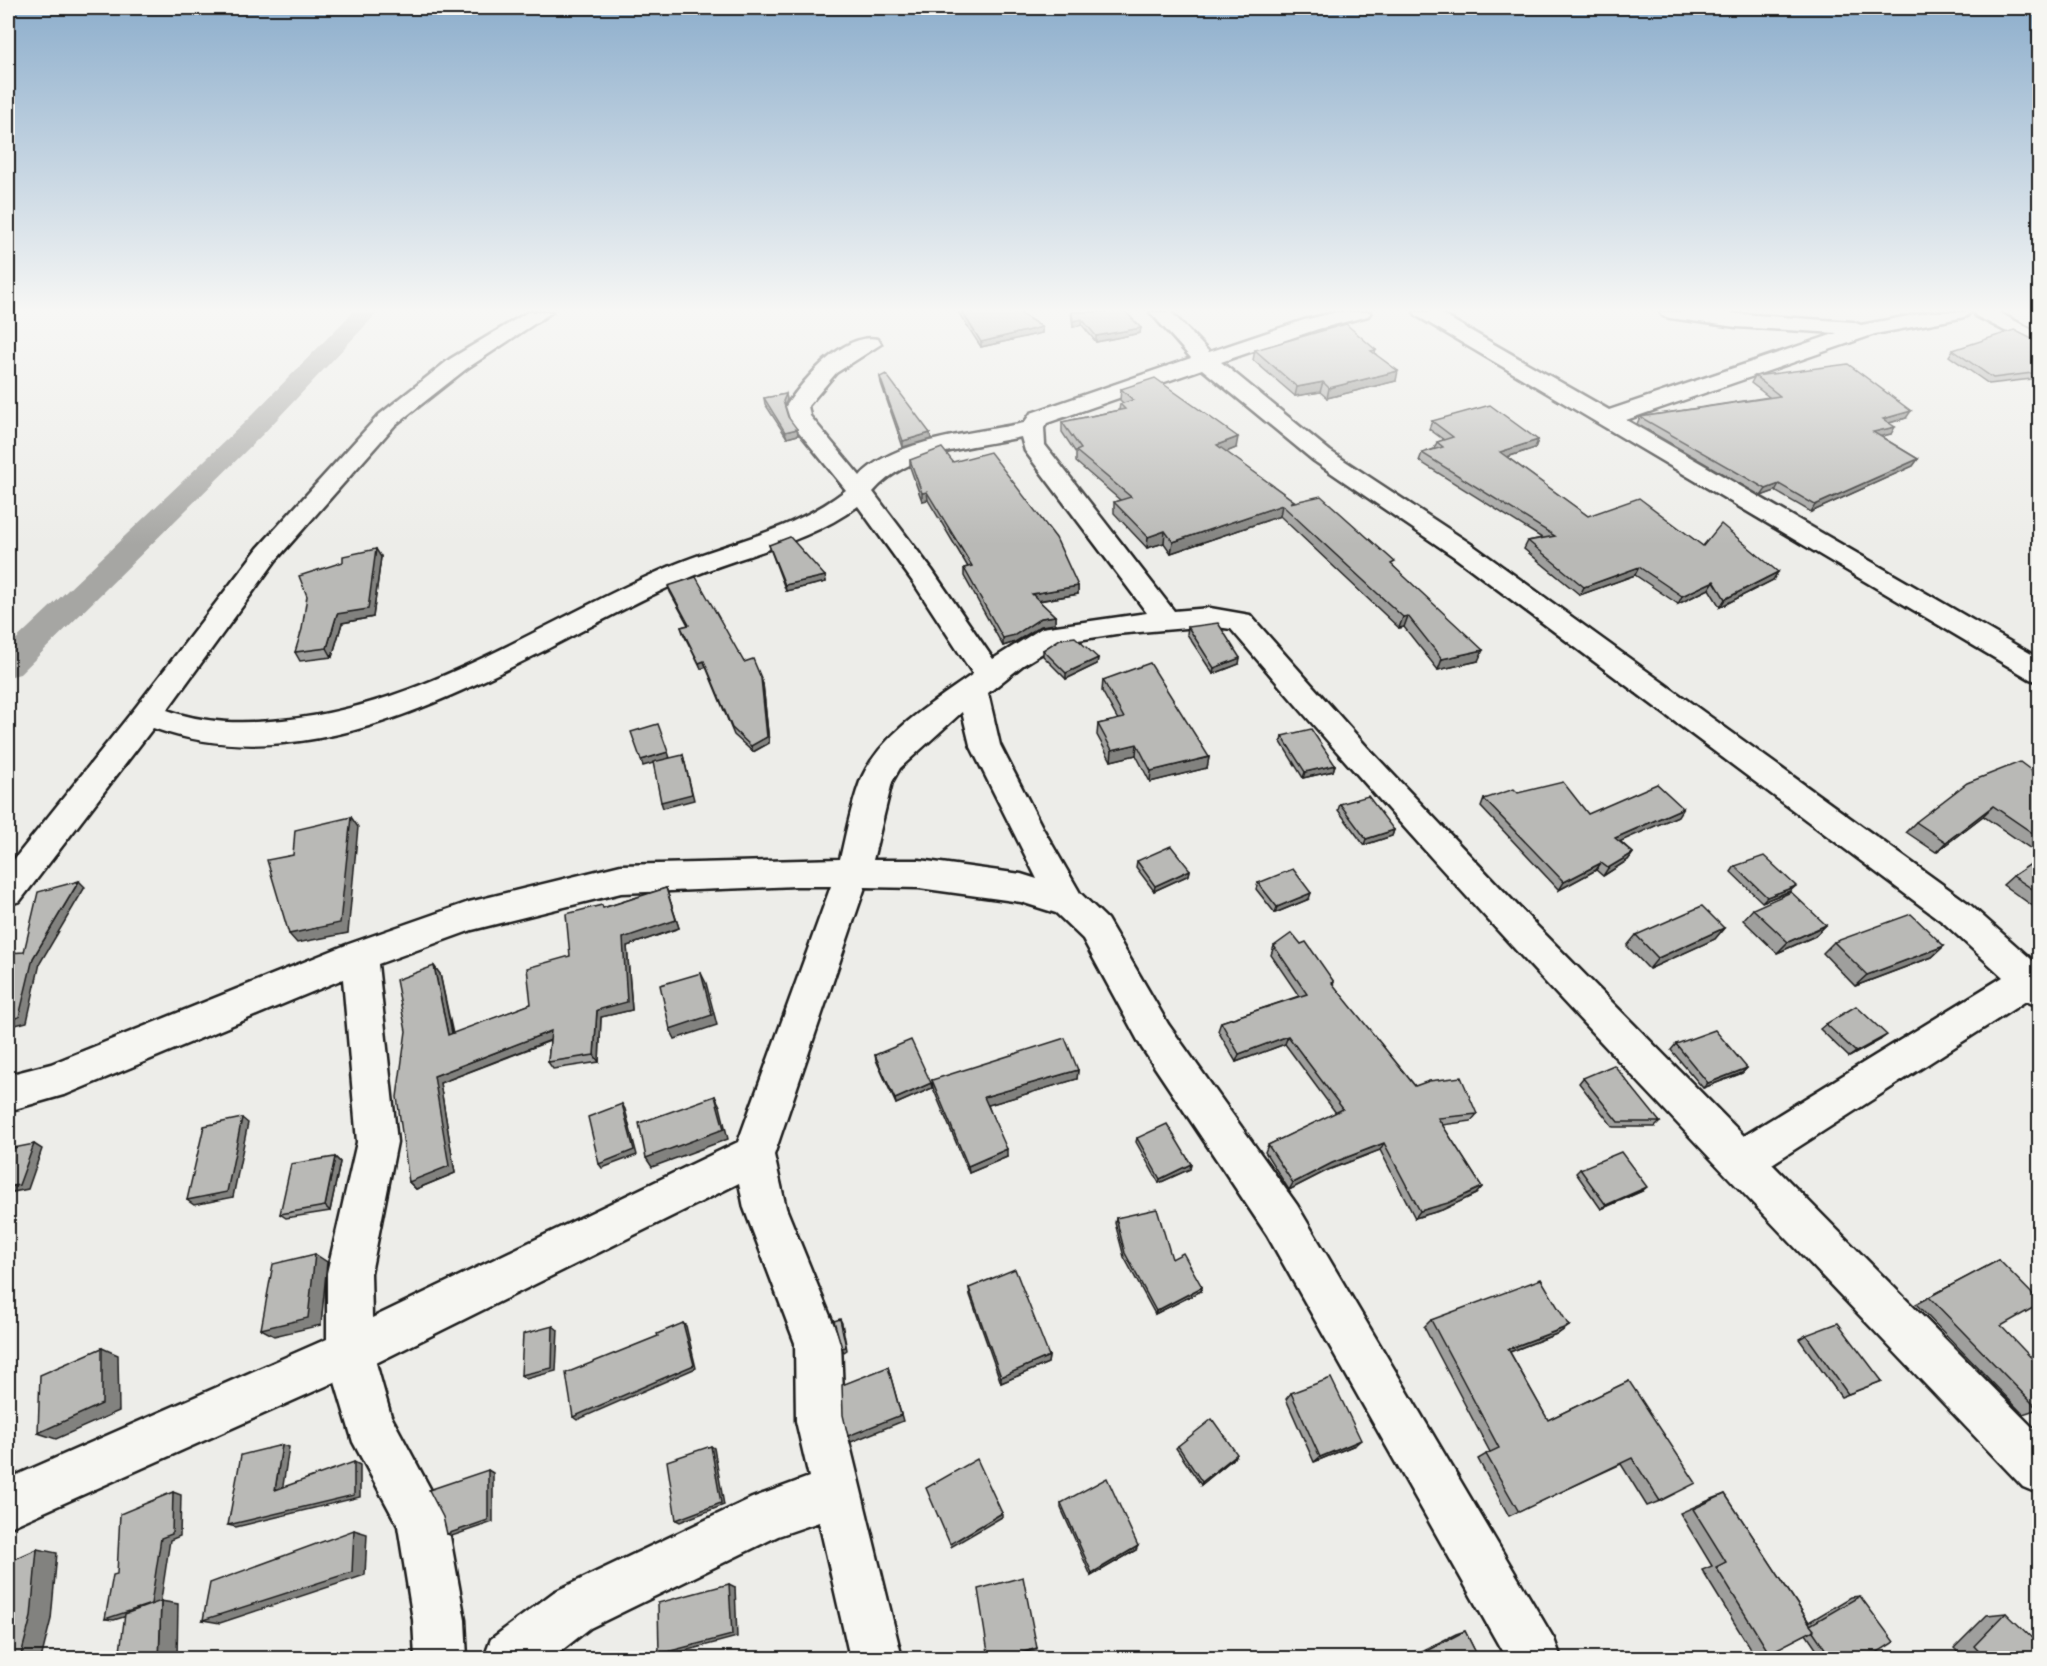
<svg xmlns="http://www.w3.org/2000/svg" width="2047" height="1666" viewBox="0 0 2047 1666" font-family="Sriracha,sans-serif">
<style>
.lines{fill:none;stroke-linecap:round;stroke-linejoin:round}
.canal{fill:#a6a6a3;fill-rule:evenodd}
.minor-casing{stroke:#1c1c1c;stroke-width:5}
.minor{fill:#f6f6f2;fill-rule:evenodd}
.wall{fill:#9f9f9d;stroke:#1c1c1c;stroke-width:1.5}
.shaded-wall{fill:#82827f;stroke:#1c1c1c;stroke-width:1.5}
.building{fill:#b9b9b6;stroke:#1c1c1c;stroke-width:1.5}
</style>
<rect width="100%" height="100%" fill="#edede9"/>
<filter id="ink" filterUnits="userSpaceOnUse"><feTurbulence type="fractalNoise" baseFrequency=".0167" numOctaves="2"/><feDisplacementMap in="SourceGraphic" scale="12" xChannelSelector="R" yChannelSelector="G"/><feConvolveMatrix kernelMatrix="1 2 1 2 8 2 1 2 1" color-interpolation-filters="sRGB"/></filter>
<g filter="url(#ink)">
<g class="lines">
<path class="canal" d="M353 312H378L263 434 20 674 8 677V647L245 422Z"/>
<defs>
<g id="minor">
<path d="M528 312H552L466 369 395 425 276 560 167 710C206 724 242 724 283 720 423 706 538 624 664 569 727 541 789 534 846 490L791 422 786 406C802 382 844 331 878 339L881 344 836 373 808 406 810 416 860 476C893 439 977 433 1024 423L1031 413 1191 358 1150 312H1171L1209 352 1304 320 1337 312H1371L1368 316 1318 329 1221 362 1330 451 1471 544 1968 903 2040 967V1007L2026 1001 1772 1164 2040 1435V1494L2023 1487C1755 1204 1483 926 1231 629L1210 626 1116 634 1059 643 1023 665 988 693 1000 745 1042 827 1080 893 1107 919 1168 1024 1297 1205 1554 1639 1561 1658H1506L1267 1235 1142 1048 1083 939 1056 913 1021 902 919 888 865 887 774 1155 786 1208 841 1343 844 1421 902 1658H850L819 1522 778 1536 590 1628 552 1658H484L491 1639 554 1592 752 1498 809 1477 796 1421 795 1343 744 1208 739 1183 376 1363 391 1416 447 1520 465 1620 467 1658H415L413 1620 398 1526 353 1442 335 1382 8 1528V1479L327 1339V1273L357 1142 343 979 67 1094 8 1111V1075L51 1064 346 945 469 902 621 865 840 859C846 834 851 806 860 782 879 734 933 703 973 674L913 582 858 506C805 545 742 554 684 580 524 652 337 793 153 728L20 901 8 905V867L136 707 258 548 379 415 450 359ZM1202 369 1314 461 1453 556 1944 923 2003 977 1744 1136 1534 923 1367 747 1250 615 1210 608 1174 611 1045 445 1044 428 1047 423ZM1021 437 1025 451 1147 613 1042 628 993 659 932 570 873 492C909 451 970 448 1021 437ZM962 712 970 745 1037 879 1021 874 919 860H873L892 782 900 768ZM796 886H831L738 1142 372 1318 371 1273 397 1142 378 964 472 930 621 893Z"/>
<path d="M1414 312H1438L1609 410 1837 333 1736 327 1670 318 1663 316 1660 312H1712L1853 322 1861 325 1930 312H1970L1967 316 1960 318 1875 334 1626 420 2040 659V682L2030 679 1417 316Z"/>
<path d="M1973 312H1998L2040 334V349L1976 316Z"/>
</g>
</defs>
<use href="#minor" class="minor-casing"/>
<use href="#minor" class="minor"/>
</g>
<g class="wall">
<path d="M958 312H1018L1042 327V333L981 347Z"/>
<path d="M1071 312H1126L1140 333 1096 342 1082 325 1073 327Z"/>
<path d="M2038 322H2040V332L2034 328Z"/>
<path d="M2040 343V378L1989 384 1949 356 1953 350Z"/>
<path d="M1255 350H1376L1375 353 1396 381 1327 398 1320 392 1295 396 1253 360Z"/>
<path d="M1755 376 1906 418 1889 423 1891 434 1880 436 1918 459 1913 466 1811 512 1775 491 1761 496 1637 424 1640 417 1769 397 1751 383Z"/>
<path d="M880 377 930 433 931 439 903 447 881 383Z"/>
<path d="M1121 389 1236 448 1226 452 1294 501 1394 567 1478 661 1438 670 1404 627 1399 628 1280 516 1171 553 1164 543 1147 548 1114 513V502L1120 500 1076 462V453L1062 432V422L1119 410 1120 404 1123 403 1120 400Z"/>
<path d="M786 394 787 400 784 406 788 417 798 435 787 438 765 404 764 398Z"/>
<path d="M1432 421 1538 440 1535 448 1507 457 1588 516 1703 546 1773 580 1720 607 1709 589 1678 604 1635 575 1580 595 1524 549 1528 541 1542 538 1419 461 1422 453 1434 449 1437 442 1444 440 1429 429Z"/>
<path d="M910 460 953 462 1078 586V594L1039 601 1055 616V624L1041 626 1015 642 1003 646 964 576V568L968 567 928 500 922 501 910 467Z"/>
<path d="M769 545 825 576 826 582 786 591 771 551Z"/>
<path d="M381 557 373 617 342 623 332 657 300 661 295 652Z"/>
<path d="M668 586 744 662 763 684 769 743 753 752 734 735 706 667 701 669 683 633 681 627 688 625 670 592Z"/>
<path d="M2040 589V601L2032 597Z"/>
<path d="M1188 627 1239 664 1213 674 1187 634Z"/>
<path d="M1043 650 1098 658 1097 664 1066 679 1043 656Z"/>
<path d="M1103 680 1209 757 1207 768 1150 782 1136 755 1111 761 1097 735 1098 724 1118 720 1102 691Z"/>
<path d="M1282 736 1335 765 1333 771 1303 778 1281 742Z"/>
<path d="M2040 777V855L1983 816 1936 852 1906 832 1916 822Z"/>
<path d="M1518 793 1588 814 1678 816 1620 841 1633 853 1628 860 1603 876 1596 870 1559 890 1481 807 1484 799Z"/>
<path d="M1340 804 1394 830 1392 836 1364 845 1338 810Z"/>
<path d="M2040 858V911L2003 885 2013 876Z"/>
<path d="M1137 861 1190 870 1189 875 1154 891 1136 867Z"/>
<path d="M1735 866 1790 891 1762 902 1731 872Z"/>
<path d="M1258 883 1309 899 1275 913 1256 889Z"/>
<path d="M666 888 679 928 627 946 632 1010 601 1017 599 1062 553 1069 548 1062 550 1041 440 1083 455 1173 416 1189 409 1182 434 966 440 974 453 1034 531 1004 570 956 603 908Z"/>
<path d="M1753 909 1826 925 1815 936 1777 953 1743 920Z"/>
<path d="M1724 928 1715 939 1649 969 1627 946 1636 935Z"/>
<path d="M1834 942 1944 946 1932 957 1855 986 1823 953Z"/>
<path d="M1301 944 1334 982 1333 985 1415 1086 1477 1114 1471 1121 1442 1125 1482 1187 1476 1194 1442 1210 1415 1218 1380 1150 1328 1170 1289 1190 1265 1152 1268 1145 1336 1113 1285 1044 1236 1062 1218 1031 1221 1022 1299 996 1271 955 1274 946Z"/>
<path d="M1826 1024 1880 1040 1849 1057 1820 1029Z"/>
<path d="M1676 1044 1747 1068 1742 1073 1703 1088 1671 1050Z"/>
<path d="M875 1055 931 1083 932 1088 896 1104 876 1060Z"/>
<path d="M1078 1070 1077 1079 988 1105 1007 1157 969 1173 933 1088 932 1080Z"/>
<path d="M1583 1078 1660 1122 1655 1127H1613L1579 1083Z"/>
<path d="M1137 1138 1191 1164 1190 1169 1159 1183 1136 1142Z"/>
<path d="M335 1157 340 1162 330 1211 286 1218 280 1214Z"/>
<path d="M1580 1169 1642 1191 1601 1209 1576 1173Z"/>
<path d="M1116 1218 1172 1259 1202 1287 1201 1291 1155 1314 1124 1257 1115 1223Z"/>
<path d="M1999 1260 2001 1326 2038 1409 2023 1414 1916 1304Z"/>
<path d="M969 1288 1049 1356 1048 1363 1001 1383 970 1295Z"/>
<path d="M1431 1320 1569 1326 1559 1333 1510 1352 1548 1420 1629 1381 1660 1501 1647 1506 1621 1464 1509 1516 1478 1459 1490 1452 1424 1327Z"/>
<path d="M1806 1335 1882 1381 1841 1397 1799 1339Z"/>
<path d="M1291 1393 1355 1445 1314 1462 1286 1399Z"/>
<path d="M1178 1446 1235 1457 1201 1485 1176 1448Z"/>
<path d="M1725 1494 1809 1622 1851 1597 1860 1596 1867 1659H1823L1806 1634 1769 1653 1754 1655 1702 1570 1712 1566 1680 1513 1712 1499Z"/>
<path d="M1061 1503 1136 1550 1091 1576 1061 1508Z"/>
<path d="M2006 1613 2040 1659H1965L1954 1648 1987 1615Z"/>
<path d="M1465 1631 1479 1659H1406L1456 1634Z"/>
</g>
<g class="shaded-wall">
<path d="M1082 319V325L1073 327V321Z"/>
<path d="M1042 327V333L981 347V342Z"/>
<path d="M1141 328 1140 333 1096 342V336Z"/>
<path d="M1398 371 1396 381 1327 398 1329 388Z"/>
<path d="M1323 382 1320 392 1295 396 1297 387Z"/>
<path d="M786 394 787 400 784 407 783 401Z"/>
<path d="M1911 411 1906 418 1879 426 1883 419Z"/>
<path d="M1895 427 1891 434 1869 439 1873 432Z"/>
<path d="M797 429 798 435 787 438 785 432Z"/>
<path d="M930 433 931 439 903 447V441Z"/>
<path d="M1238 437 1236 448 1216 456 1217 445Z"/>
<path d="M1538 440 1535 448 1497 460 1500 452Z"/>
<path d="M1918 459 1913 466 1811 512 1815 505Z"/>
<path d="M1779 484 1775 491 1761 496 1766 489Z"/>
<path d="M927 492 928 500 922 501V493Z"/>
<path d="M1282 505 1280 516 1171 553 1173 542Z"/>
<path d="M1165 531 1164 543 1147 548 1148 537Z"/>
<path d="M376 549 381 557 373 617 342 623 332 657 327 648 337 614Z"/>
<path d="M1639 567 1635 575 1580 595 1584 587Z"/>
<path d="M1778 572 1773 580 1720 607 1725 599Z"/>
<path d="M825 576 826 582 786 591 785 585Z"/>
<path d="M1714 581 1709 589 1678 604 1682 596Z"/>
<path d="M1078 586V594L1031 602 1032 594Z"/>
<path d="M1055 616V624L1041 626 1015 642 1003 646V638L1041 618Z"/>
<path d="M1408 616 1404 627 1399 628 1403 617Z"/>
<path d="M1483 650 1478 661 1438 670 1442 659Z"/>
<path d="M1098 658 1097 664 1066 679V673Z"/>
<path d="M1240 658 1239 664 1213 674 1214 668Z"/>
<path d="M704 661 706 667 701 669 699 663Z"/>
<path d="M761 678 763 684 769 743 753 752 751 746Z"/>
<path d="M1137 744 1136 755 1111 761 1112 750Z"/>
<path d="M668 752 670 758 643 766 641 760Z"/>
<path d="M683 755 694 800 663 808 661 802Z"/>
<path d="M1209 757 1207 768 1150 782 1151 771Z"/>
<path d="M1335 765 1333 771 1303 778 1305 772Z"/>
<path d="M1993 806 1983 816 1936 852 1946 842Z"/>
<path d="M1683 808 1678 816 1610 846 1615 838Z"/>
<path d="M351 817 358 827 348 933 297 943 289 934Z"/>
<path d="M1394 830 1392 836 1364 845 1366 839Z"/>
<path d="M1633 853 1628 860 1603 876 1608 868Z"/>
<path d="M1601 863 1596 870 1559 890 1564 882Z"/>
<path d="M1190 870 1189 875 1154 891 1155 886Z"/>
<path d="M79 881 85 887 40 963 27 1022 8 1027V1020L33 958Z"/>
<path d="M1796 886 1790 891 1762 902 1767 897Z"/>
<path d="M666 888 679 928 627 946 632 1010 601 1017 599 1062 594 1055 597 1010 623 938Z"/>
<path d="M1311 893 1309 899 1275 913 1277 907Z"/>
<path d="M1826 925 1815 936 1777 953 1788 942Z"/>
<path d="M1724 928 1715 939 1649 969 1658 958Z"/>
<path d="M1944 946 1932 957 1855 986 1867 975Z"/>
<path d="M434 966 440 974 454 1043 448 1035Z"/>
<path d="M701 973 706 983 717 1025 675 1039 670 1029Z"/>
<path d="M551 1031 556 1038 440 1083 455 1173 416 1189 409 1182 434 1076Z"/>
<path d="M1887 1035 1880 1040 1849 1057 1856 1052Z"/>
<path d="M1288 1036 1285 1044 1236 1062 1239 1054Z"/>
<path d="M1747 1068 1742 1073 1703 1088 1708 1083Z"/>
<path d="M1078 1070 1077 1079 985 1106 984 1097Z"/>
<path d="M931 1083 932 1088 896 1104 895 1099Z"/>
<path d="M715 1096 720 1106 728 1139 652 1167 646 1158Z"/>
<path d="M622 1104 625 1109 637 1155 602 1168 599 1164Z"/>
<path d="M242 1118 248 1123 233 1197 194 1205 187 1200Z"/>
<path d="M1384 1143 1380 1150 1328 1170 1289 1190 1293 1183 1332 1163Z"/>
<path d="M34 1144 42 1149 28 1189 8 1193V1187Z"/>
<path d="M1007 1149V1157L969 1173 968 1166Z"/>
<path d="M335 1157 340 1162 330 1211 325 1206Z"/>
<path d="M1191 1164 1190 1169 1159 1183 1160 1179Z"/>
<path d="M1482 1187 1476 1194 1442 1210 1415 1218 1420 1211Z"/>
<path d="M1647 1187 1642 1191 1601 1209 1606 1205Z"/>
<path d="M315 1254 327 1262 321 1325 274 1336 261 1329Z"/>
<path d="M1202 1287 1201 1291 1155 1314 1156 1311Z"/>
<path d="M840 1319 842 1323 847 1350 844 1352 842 1348Z"/>
<path d="M683 1323 686 1326 696 1368 577 1420 573 1417Z"/>
<path d="M553 1326 558 1330 556 1371 526 1379 521 1375Z"/>
<path d="M1569 1326 1559 1333 1499 1356 1508 1349Z"/>
<path d="M102 1348 118 1355 119 1411 56 1439 38 1433Z"/>
<path d="M1049 1356 1048 1363 1001 1383V1377Z"/>
<path d="M888 1367 903 1421 851 1442 848 1436Z"/>
<path d="M1361 1440 1355 1445 1314 1462 1320 1457Z"/>
<path d="M282 1445 289 1447 282 1492 275 1490Z"/>
<path d="M711 1446 714 1448 724 1505 680 1522 676 1520Z"/>
<path d="M1237 1454 1235 1457 1201 1485 1202 1482Z"/>
<path d="M354 1462 360 1465V1497L236 1527 228 1525Z"/>
<path d="M488 1470 493 1473V1522L452 1536 447 1534Z"/>
<path d="M173 1492 181 1495 180 1536 170 1540 160 1606 114 1620 105 1619 161 1538Z"/>
<path d="M1002 1513V1517L951 1547 950 1544Z"/>
<path d="M354 1530 367 1534 365 1575 220 1623 203 1620Z"/>
<path d="M1138 1546 1136 1550 1091 1576 1092 1573Z"/>
<path d="M37 1549 57 1553 51 1619 41 1659H20Z"/>
<path d="M729 1584 735 1587 737 1637 666 1656 659 1654Z"/>
<path d="M161 1601 178 1604 177 1659H159Z"/>
<path d="M1037 1648V1649L1004 1659H1001Z"/>
</g>
<g class="building">
<path d="M962 312H1018L1042 327 981 342Z"/>
<path d="M1072 312H1126L1141 328 1096 336 1082 319 1073 321Z"/>
<path d="M1346 324 1376 350 1371 351 1398 371 1329 388 1323 382 1297 387 1255 350Z"/>
<path d="M2014 330 2040 343V372L1993 378 1953 350Z"/>
<path d="M1848 364 1911 411 1883 419 1895 427 1873 432 1918 459 1815 505 1779 484 1766 489 1640 417 1780 396 1755 376Z"/>
<path d="M886 374 930 433 903 441 880 377Z"/>
<path d="M1155 378 1238 437 1217 445 1294 501 1290 503 1321 496 1395 562 1391 564 1483 650 1442 659 1408 616 1403 617 1282 505 1173 542 1165 531 1148 537 1114 502 1131 497 1076 451 1081 449 1062 422 1125 409 1120 404 1133 400 1121 389Z"/>
<path d="M786 394 783 401 788 417 797 429 785 432 764 398Z"/>
<path d="M1490 405 1538 440 1500 452 1588 516 1639 498 1703 546 1721 524 1778 572 1725 599 1714 581 1682 596 1639 567 1584 587 1528 541 1555 536 1422 453 1443 447 1437 442 1453 437 1432 421Z"/>
<path d="M942 448 953 462 990 452 1056 538 1078 586 1032 594 1055 616 1041 618 1015 635 1003 638 964 568 972 566 927 492 922 493 910 460Z"/>
<path d="M790 537 825 576 785 585 769 545Z"/>
<path d="M376 549 368 609 337 614 327 648 295 652 302 629 307 596 299 576 343 562V556Z"/>
<path d="M696 577 744 662 753 659 761 678 767 737 751 746 732 728 704 661 699 663 681 627 689 625 668 586Z"/>
<path d="M1218 623 1240 658 1214 668 1188 627Z"/>
<path d="M1075 637 1098 658 1066 673 1043 650 1060 639Z"/>
<path d="M1150 663 1209 757 1151 771 1137 744 1112 750 1098 724 1124 718 1103 680Z"/>
<path d="M658 724 668 752 641 760 631 732Z"/>
<path d="M1311 729 1335 765 1305 772 1282 736Z"/>
<path d="M683 755 692 794 661 802 653 762Z"/>
<path d="M2020 762 2040 777V838L1993 806 1946 842 1916 822 1967 783Z"/>
<path d="M1563 782 1588 814 1657 784 1683 808 1615 838 1633 853 1608 868 1601 863 1564 882 1484 799 1514 789 1518 793Z"/>
<path d="M1368 796 1394 830 1366 839 1340 804Z"/>
<path d="M351 817 340 923 289 934 267 860 293 855 295 830Z"/>
<path d="M1171 846 1190 870 1155 886 1137 861Z"/>
<path d="M1764 856 1796 886 1767 897 1735 866Z"/>
<path d="M2040 858V894L2013 876Z"/>
<path d="M1293 869 1311 893 1277 907 1258 883Z"/>
<path d="M79 881 33 958 19 1017 8 1020V953L24 952 38 892Z"/>
<path d="M666 888 676 920 623 938 627 1002 597 1010 594 1055 548 1062 551 1031 434 1076 449 1166 409 1182 397 1097 406 1031 396 980 434 966 448 1035 531 1004 527 968 570 956 566 914 602 905 603 908Z"/>
<path d="M1791 892 1826 925 1788 942 1753 909Z"/>
<path d="M1702 906 1724 928 1658 958 1636 935Z"/>
<path d="M1911 914 1944 946 1867 975 1834 942Z"/>
<path d="M1292 933 1301 944 1306 942 1334 982 1332 983 1415 1086 1429 1081 1461 1077 1477 1114 1438 1118 1482 1187 1448 1203 1420 1211 1384 1143 1332 1163 1293 1183 1268 1145 1343 1109 1288 1036 1239 1054 1221 1022 1307 994 1274 946Z"/>
<path d="M701 973 712 1015 670 1029 660 985Z"/>
<path d="M1856 1006 1887 1035 1856 1052 1826 1024Z"/>
<path d="M1715 1030 1747 1068 1708 1083 1676 1044Z"/>
<path d="M1065 1038 1078 1070 984 1097 1007 1149 968 1166 932 1080Z"/>
<path d="M911 1040 931 1083 895 1099 875 1055Z"/>
<path d="M1614 1065 1660 1122H1618L1583 1078Z"/>
<path d="M715 1096 724 1129 646 1158 639 1123Z"/>
<path d="M622 1104 634 1150 599 1164 588 1117Z"/>
<path d="M242 1118 227 1192 187 1200 204 1126Z"/>
<path d="M1167 1124 1191 1164 1160 1179 1137 1138Z"/>
<path d="M34 1144 19 1185 8 1187V1149Z"/>
<path d="M1621 1152 1647 1187 1606 1205 1580 1169Z"/>
<path d="M335 1157 325 1206 280 1214 291 1164Z"/>
<path d="M1157 1209 1172 1259 1183 1253 1202 1287 1156 1311 1125 1253 1116 1218Z"/>
<path d="M315 1254 308 1318 261 1329 273 1264Z"/>
<path d="M1999 1260 2040 1302V1304L2001 1326 2040 1367V1408L2038 1409 1929 1297Z"/>
<path d="M1015 1269 1049 1356 1001 1377 969 1288Z"/>
<path d="M1541 1279 1569 1326 1508 1349 1548 1420 1629 1381 1696 1483 1660 1501 1632 1458 1519 1512 1486 1454 1499 1448 1431 1320Z"/>
<path d="M840 1319 846 1347 842 1348 834 1321Z"/>
<path d="M683 1323 694 1365 573 1417 566 1373 658 1336 657 1334Z"/>
<path d="M1838 1323 1882 1381 1848 1394 1806 1335Z"/>
<path d="M553 1326 552 1368 521 1375 523 1334Z"/>
<path d="M102 1348V1404L38 1433 40 1375Z"/>
<path d="M888 1367 901 1415 848 1436 843 1415 842 1385Z"/>
<path d="M1331 1378 1361 1440 1320 1457 1291 1393Z"/>
<path d="M1212 1419 1237 1454 1202 1482 1178 1446Z"/>
<path d="M282 1445 275 1490 354 1462V1495L228 1525 241 1455Z"/>
<path d="M711 1446 721 1503 676 1520 667 1461Z"/>
<path d="M977 1459 1002 1513 950 1544 926 1488Z"/>
<path d="M488 1470V1520L447 1534 443 1517 429 1490Z"/>
<path d="M1107 1478 1138 1546 1092 1573 1061 1503Z"/>
<path d="M173 1492 172 1534 161 1538 151 1604 105 1619 113 1575 117 1574 120 1514Z"/>
<path d="M1725 1494 1814 1630 1769 1653 1716 1567 1726 1562 1693 1509Z"/>
<path d="M354 1530 352 1572 203 1620 210 1583Z"/>
<path d="M37 1549 31 1617 20 1659H8V1562Z"/>
<path d="M1023 1577 1037 1648 1001 1659H989L978 1589Z"/>
<path d="M729 1584 732 1635 659 1654 658 1603Z"/>
<path d="M1860 1596 1894 1642 1867 1659H1832L1813 1631 1814 1630 1810 1625Z"/>
<path d="M161 1601 159 1659H119L125 1614Z"/>
<path d="M2006 1613 2040 1646V1659H1986L1974 1646Z"/>
<path d="M1465 1631 1479 1659H1411Z"/>
</g>
</g>
<linearGradient id="sky" x2="0" y2="1"><stop stop-color="#8daecc"/><stop offset="0.57" stop-color="#f7f7f5"/><stop offset="1" stop-color="#f7f7f5" stop-opacity="0"/></linearGradient>
<rect width="2047" height="545" fill="url(#sky)"/>
<rect width="2047" height="1666" fill="none" stroke="#f6f6f2" stroke-width="30"/>
<rect x="15" y="15" width="2017" height="1636" fill="none" stroke="#1c1c1c" stroke-width="2" filter="url(#ink)"/>
</svg>
